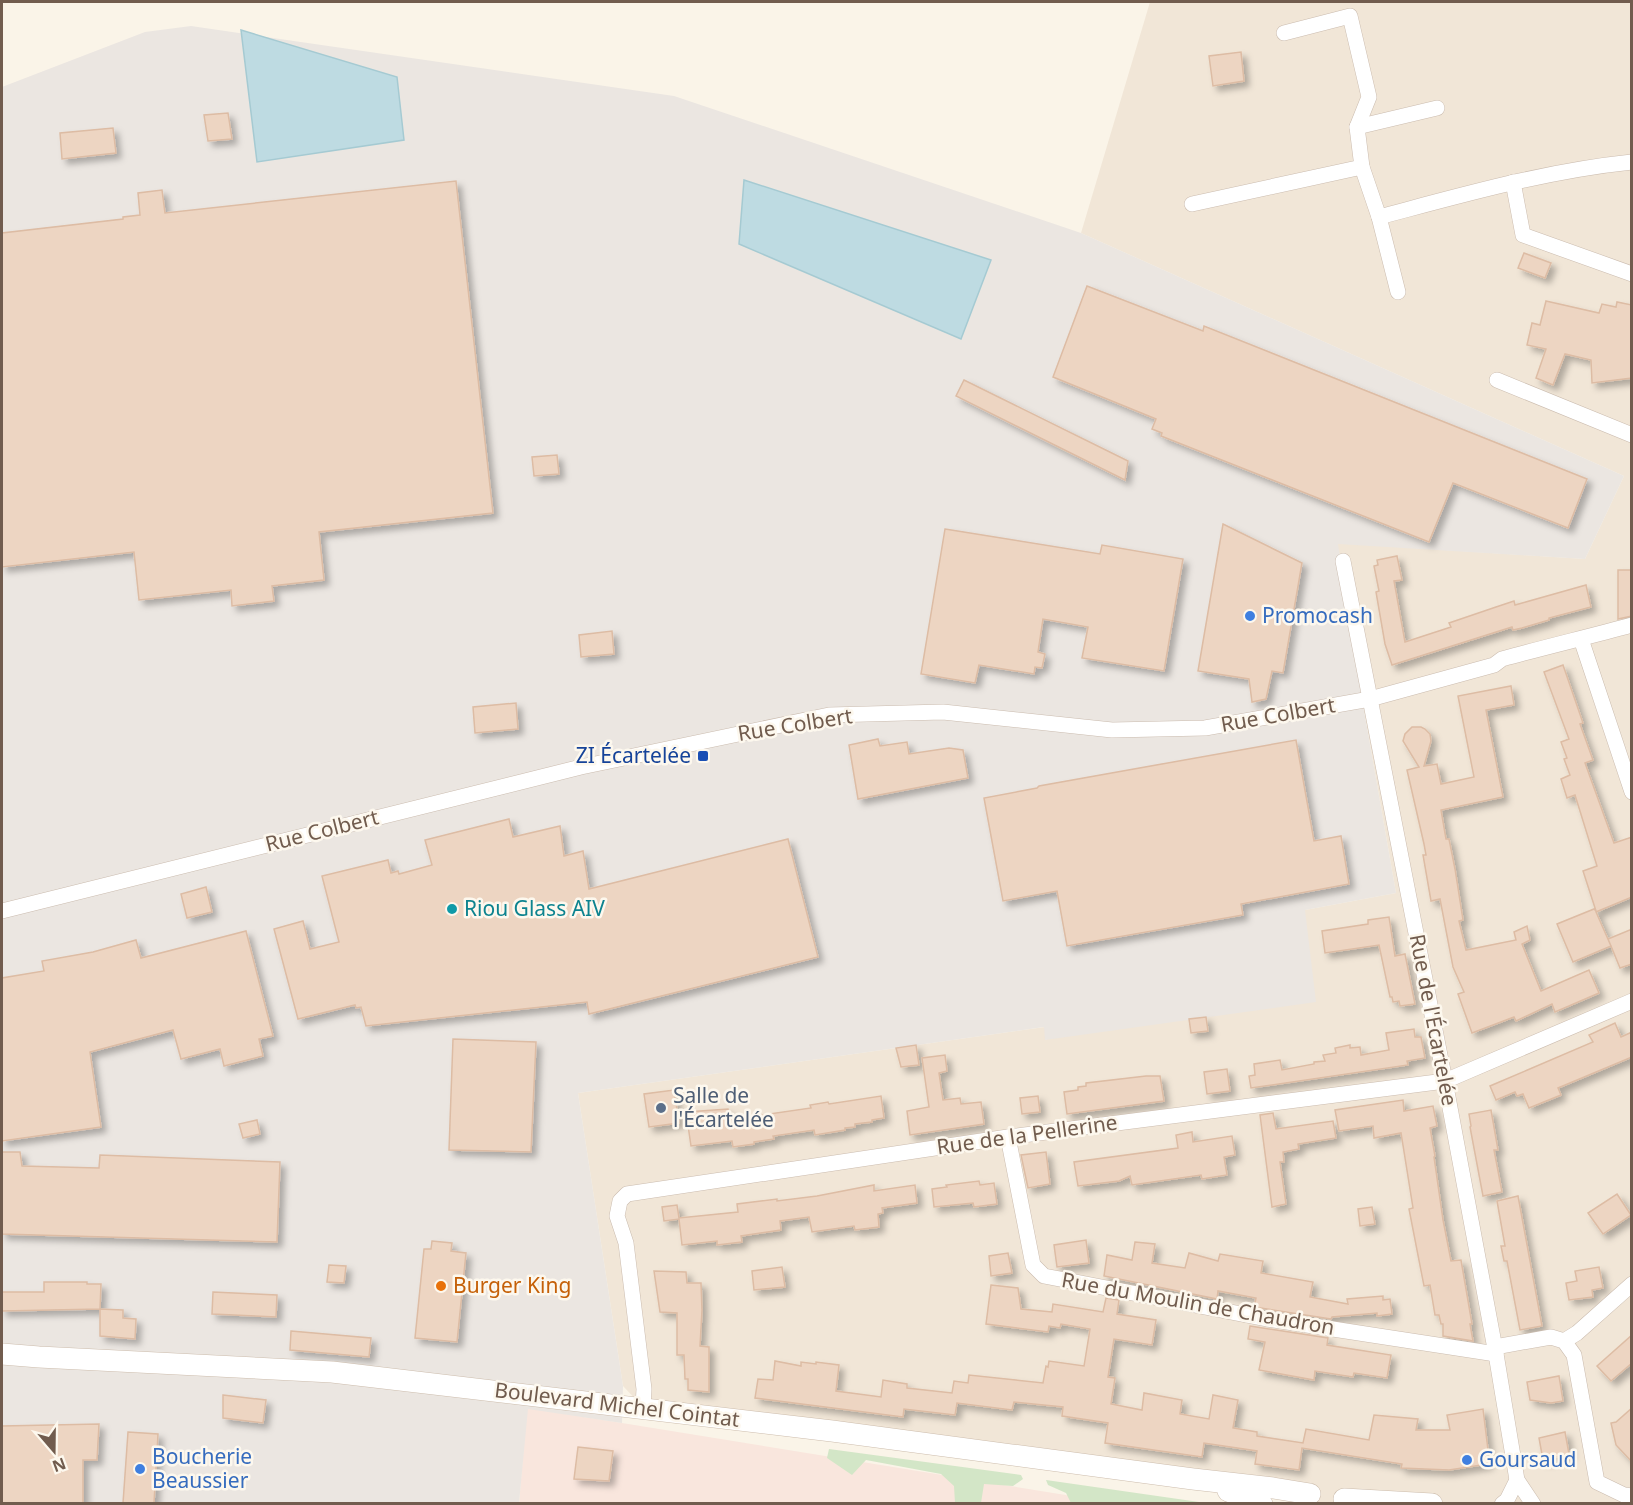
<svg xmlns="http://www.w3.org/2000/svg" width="1633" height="1505" viewBox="0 0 1633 1505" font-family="'Noto Sans',sans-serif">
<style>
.residential{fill:#f1e6d7}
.commercial{fill:#f9e6dd}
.industrial{fill:#ebe6e1}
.green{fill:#d3e6c7}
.water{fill:#bedbe2;stroke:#a5cad2;stroke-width:1.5}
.building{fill:#edd5c2;stroke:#ddbca4;stroke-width:1.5;filter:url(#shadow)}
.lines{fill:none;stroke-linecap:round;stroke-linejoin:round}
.minor-casing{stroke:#cbbcaf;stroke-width:16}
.secondary-casing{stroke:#cdbdad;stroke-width:22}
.minor{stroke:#fff;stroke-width:15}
.secondary{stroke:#fff;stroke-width:21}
.shop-dot{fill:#3f7fe0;stroke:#fdf8ee;stroke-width:2}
.transit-dot{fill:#1a4fb4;stroke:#fdf8ee;stroke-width:2}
.culture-dot{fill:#0f9aa8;stroke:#fdf8ee;stroke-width:2}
.service-dot{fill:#5c6f8a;stroke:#fdf8ee;stroke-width:2}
.food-dot{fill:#e8710a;stroke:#fdf8ee;stroke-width:2}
.labels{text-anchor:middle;stroke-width:5;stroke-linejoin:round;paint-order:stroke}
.shop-label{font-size:21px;fill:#366cbe;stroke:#fdf8ee;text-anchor:start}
.street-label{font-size:21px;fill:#715c4e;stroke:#fdf8ee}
.transit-label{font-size:21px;fill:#164399;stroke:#fdf8ee;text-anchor:end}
.culture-label{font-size:21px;fill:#0d838f;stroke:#fdf8ee;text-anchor:start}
.service-label{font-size:21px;fill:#4e5e75;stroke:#fdf8ee;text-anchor:start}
.food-label{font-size:21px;fill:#c56008;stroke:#fdf8ee;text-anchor:start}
</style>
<defs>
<filter id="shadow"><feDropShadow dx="5" dy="5" stdDeviation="3" flood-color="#0004"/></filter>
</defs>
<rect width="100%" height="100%" fill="#faf4e8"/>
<path class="residential" d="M1150 2H1631V1503H1322L1069 1461 643 1407 623 1386 578 1093 1045 1027V1040L1305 910 1396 893 1358 676 1337 543 1585 559 1624 476 1081 233Z"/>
<path class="commercial" d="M527 1408 622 1423 1115 1503 519 1504Z"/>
<path class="industrial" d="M191 26 674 96 1081 233 1624 476 1585 559 1338 544 1358 676 1396 893 1305 910 1316 1002 1045 1040 1044 1027 578 1093 623 1386 622 1423 528 1409 519 1503 2 1504V87L145 32Z"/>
<g class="green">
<path d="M829 1449 1021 1475 1023 1479 1013 1486 984 1484 981 1503H955L954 1486 941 1474 866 1460 852 1475 827 1458Z"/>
<path d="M1046 1480 1206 1503H1071L1066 1493 1048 1485Z"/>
</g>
<g class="water">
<path d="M241 30 397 77 404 140 257 162Z"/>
<path d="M744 180 991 260 961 339 739 244Z"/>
</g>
<g class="building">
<path d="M1241 52 1244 81 1213 86 1209 56Z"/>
<path d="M228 113 232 139 208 141 204 115Z"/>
<path d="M113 128 116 153 62 159 60 133Z"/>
<path d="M456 181 493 513 319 532 324 580 272 586 274 601 232 606 231 590 139 600 134 552 2 567V233L123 219V217L140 215 138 193 162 190 165 213Z"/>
<path d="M1524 253 1551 263 1545 278 1518 268Z"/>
<path d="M1087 286 1203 331 1204 326 1587 479 1568 528 1453 483 1429 542 1161 436 1162 433 1152 429 1156 419 1053 377Z"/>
<path d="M1546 301 1599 313 1602 304 1616 307 1617 302 1632 305V378L1592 383 1591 360 1565 354 1553 385 1536 378 1546 349 1527 345 1532 323 1540 325Z"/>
<path d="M964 380 1128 461 1125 480 956 396Z"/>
<path d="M557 455 559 474 534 476 532 457Z"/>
<path d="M1223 524 1302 563 1283 673 1272 671 1266 699 1252 702 1249 679 1198 671Z"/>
<path d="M945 529 1100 554 1102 545 1183 559 1164 671 1082 658 1088 627 1043 619 1038 652 1045 654 1042 668 1035 667 1034 674 979 665 975 683 921 674Z"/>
<path d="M1397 556 1402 580 1394 581 1405 642 1451 627 1449 623 1496 607 1514 601 1515 605 1586 585 1591 607 1549 618V620L1522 628 1513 630 1512 627 1392 665 1385 644 1376 592 1379 591 1374 566 1378 565 1377 560Z"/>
<path d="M1618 570H1632V616L1618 619Z"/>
<path d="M612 631 614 654 581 657 579 635Z"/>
<path d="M1563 665 1583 723 1580 724 1593 760 1585 763 1614 843 1632 837V897L1596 912 1611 946 1608 939 1632 929V964L1620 968 1611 946 1573 962 1557 924 1594 909 1596 911 1583 871 1597 866 1575 795 1567 798 1561 779 1570 775 1564 759 1567 758 1561 742 1569 739 1544 672Z"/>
<path d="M1511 686 1514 705 1486 710 1503 797 1441 810 1446 839H1449L1455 869 1463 920 1459 921 1466 950 1516 940 1514 932 1527 926 1530 940 1522 944 1541 991 1589 970 1599 993 1555 1012 1552 1004 1516 1021 1514 1017 1472 1033 1458 994 1464 992 1453 967 1440 899 1431 901 1423 855H1426L1424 844 1407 770 1419 767 1403 741 1405 734 1412 727H1421L1425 729 1430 734 1431 741 1424 766 1437 764 1441 784 1474 777 1458 696Z"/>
<path d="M516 703 518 729 475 733 473 707Z"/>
<path d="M878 739 880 746 907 742 909 754 949 748 963 750 968 778 858 799 849 745Z"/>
<path d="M1296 740 1314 841 1341 836 1349 884 1241 904 1243 915 1067 946 1057 891 1003 901 984 798 1037 788 1039 786Z"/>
<path d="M509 819 513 837 560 826 564 856 583 851 589 889 788 839 818 957 589 1014 587 1002 366 1026 361 1007 356 1008 355 1005 298 1019 274 929 303 921 310 949 339 942 322 876 388 860 391 873 398 871 399 874 432 865 425 840Z"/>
<path d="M206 887 212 912 187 918 181 894Z"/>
<path d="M1389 917 1395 956 1405 954 1415 1004 1400 1006 1399 1001 1393 1002 1392 997H1390L1379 945 1325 953 1322 931 1368 924V920Z"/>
<path d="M246 931 273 1036 259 1039 263 1056 224 1066 220 1049 181 1059 173 1030 90 1052 101 1127 2 1141V978L44 971 42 961 93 952 136 940 141 958Z"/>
<path d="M1206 1017 1208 1031 1191 1033 1189 1019Z"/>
<path d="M1615 1023 1621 1037 1632 1032V1057L1558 1088 1561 1095 1529 1108 1523 1094 1517 1096 1515 1092 1496 1100 1490 1086 1593 1042 1589 1035Z"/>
<path d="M1414 1029 1415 1037H1421L1425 1058 1407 1061 1408 1065 1251 1088 1249 1076 1255 1075 1254 1064 1280 1060 1282 1070 1314 1064V1062L1325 1061 1323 1055 1336 1053 1335 1048 1350 1045V1048L1360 1047 1361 1055 1389 1050 1386 1033Z"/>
<path d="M453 1039 536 1042 531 1152 449 1150Z"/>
<path d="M916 1045 919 1065 901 1067 896 1048Z"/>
<path d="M945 1055 947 1071 939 1073 943 1100 960 1098 961 1104 981 1102 984 1124 910 1135 907 1111 929 1107 922 1058Z"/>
<path d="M1227 1069 1230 1091 1207 1094 1204 1072Z"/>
<path d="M1146 1076H1160L1164 1101 1067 1114 1064 1092 1078 1090V1087L1086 1086V1083Z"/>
<path d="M674 1090 679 1123 649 1127 644 1094Z"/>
<path d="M881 1096 884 1118 872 1120V1122L855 1124V1127L845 1128V1130L815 1135 814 1130 773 1136 774 1139 754 1142V1144L733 1147 732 1141 691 1146 686 1112 728 1109 729 1120 811 1108 810 1105 828 1102 829 1104Z"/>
<path d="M1038 1096 1040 1112 1022 1114 1020 1098Z"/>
<path d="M1403 1100 1404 1111 1433 1106 1437 1126 1430 1128 1435 1156 1434 1157 1443 1220 1451 1261 1461 1260 1472 1324H1470L1473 1341 1443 1336V1324H1441L1439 1315H1435L1430 1285 1424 1286 1409 1209 1413 1208 1401 1133 1374 1138 1373 1126 1339 1131 1335 1110Z"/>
<path d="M1491 1110 1498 1150H1494L1502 1192 1483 1196 1470 1127 1471 1126 1469 1114Z"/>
<path d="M1273 1113 1276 1129 1333 1121 1336 1138 1298 1144 1299 1149 1283 1152 1284 1162H1280L1286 1204 1272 1207 1260 1115Z"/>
<path d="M257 1120 260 1134 243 1138 239 1124Z"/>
<path d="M1192 1132 1193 1142 1232 1136 1235 1155 1224 1157 1227 1175 1202 1179 1201 1175 1132 1185 1130 1176 1119 1181 1078 1186 1074 1162 1178 1148 1176 1135Z"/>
<path d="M2 1152H20L22 1166 99 1168 100 1155 280 1162 277 1242 2 1234Z"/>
<path d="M1046 1152 1050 1184 1028 1188 1021 1155Z"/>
<path d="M979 1181 980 1185 994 1183 997 1204 974 1207 973 1203 934 1207 932 1189 947 1187 946 1185Z"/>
<path d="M874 1185V1191L915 1185 917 1203 882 1208 883 1213 878 1214 879 1227 855 1230 854 1226 812 1232 809 1217 780 1221 781 1230 741 1236 742 1242 717 1245V1241L682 1245 679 1219 664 1221 662 1207 677 1205 679 1218 738 1212 737 1204 777 1199V1201L817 1196Z"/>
<path d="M1617 1194 1631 1215 1603 1234 1588 1213Z"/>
<path d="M1518 1196 1542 1326 1520 1330 1507 1261H1504L1501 1246H1505L1497 1201Z"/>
<path d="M1372 1207 1375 1224 1360 1226 1358 1209Z"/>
<path d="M1086 1240 1089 1263 1057 1267 1054 1245Z"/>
<path d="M432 1241 452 1243 451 1251 466 1253 457 1342 415 1338 424 1249H431Z"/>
<path d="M1135 1242 1155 1244 1152 1263 1185 1268 1189 1253 1218 1261 1220 1254 1263 1261 1261 1273 1313 1282 1310 1297 1348 1304 1347 1299 1383 1296V1300L1390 1299 1392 1314 1377 1316V1313L1332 1317 1331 1319 1254 1307 1256 1298 1218 1291 1217 1299 1104 1276 1107 1255 1132 1260Z"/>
<path d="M1008 1253 1012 1273 991 1276 989 1256Z"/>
<path d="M329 1265 346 1266 344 1283 327 1282Z"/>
<path d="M782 1267 785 1287 754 1290 752 1271Z"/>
<path d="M1599 1267 1603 1288 1592 1290 1593 1297 1569 1300 1566 1283 1577 1281 1575 1271Z"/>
<path d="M654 1271 686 1272 687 1283H701L702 1310 700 1346 709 1347V1392L688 1390V1379H685L684 1355H677V1313L660 1312Z"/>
<path d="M44 1282H87V1284H101L100 1309 123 1310V1318L136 1319 135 1339 100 1336V1309L2 1311V1292H44Z"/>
<path d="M991 1285 1018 1288 1021 1309 1052 1312 1053 1304 1103 1312 1106 1298 1119 1300 1117 1314 1156 1320 1152 1345 1114 1339 1108 1377 1115 1378 1111 1404 1142 1410 1144 1393 1182 1400 1180 1414 1209 1419 1213 1395 1238 1400 1233 1428 1257 1432V1436L1303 1443 1306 1429 1369 1440 1374 1415 1418 1419 1416 1430H1450L1447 1415 1483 1409 1488 1450H1485L1488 1464 1449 1470 1401 1468 1402 1464 1302 1448 1299 1470 1255 1464 1257 1451 1204 1443 1202 1457 1105 1443 1108 1423 1062 1416 1063 1407 1014 1402 1012 1410 957 1403 955 1415 904 1409 903 1417 755 1398 758 1379 773 1380 775 1361 801 1366V1362L816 1364V1362L839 1365 836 1391 881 1397 883 1380 907 1384V1388L952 1393 954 1381 968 1383 969 1375 1043 1383 1046 1366 1048 1367 1049 1361 1084 1366 1090 1329 1061 1324 1060 1328 1049 1326 1048 1332 986 1324Z"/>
<path d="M213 1292 277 1295 276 1317 212 1314Z"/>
<path d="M1250 1326 1328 1338 1327 1345 1391 1355 1387 1378 1354 1373 1353 1377 1315 1371 1314 1380 1259 1370 1265 1342 1248 1339Z"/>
<path d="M291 1331 371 1338 369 1357 290 1350Z"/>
<path d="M1632 1335V1363L1611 1381 1597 1366Z"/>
<path d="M1559 1376 1563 1401 1551 1403 1530 1400 1527 1382Z"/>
<path d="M223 1395 266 1400 263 1423 223 1418Z"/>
<path d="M1632 1408V1462L1616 1445 1611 1423 1616 1422Z"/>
<path d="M99 1424 97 1460H83V1503H2V1426Z"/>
<path d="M128 1432 158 1434 154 1503H123Z"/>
<path d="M1565 1432 1569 1454 1543 1460 1539 1438Z"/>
<path d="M578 1447 613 1451 609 1481 574 1479Z"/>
</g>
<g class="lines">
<defs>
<g id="minor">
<path d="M1284 33 1350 16 1369 97 1357 127 1362 167"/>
<path d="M1357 127 1437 108"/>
<path d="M1513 182 1523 235 1632 274"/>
<path d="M1192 204 1362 167 1379 217C1462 195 1545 171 1632 162"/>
<path d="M1379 217 1398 292"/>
<path d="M1497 380 1632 435"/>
<path d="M1343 561 1445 1081 1496 1354 1517 1480 1533 1504"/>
<path d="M1581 639 1632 792"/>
<path d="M2 911 581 767 829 715 943 712 1112 730 1205 728 1370 699 1494 665 1502 659C1545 647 1588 637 1632 625"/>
<path d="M1008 1137 1033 1265 1044 1276 1267 1319 1496 1354"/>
<path d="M1564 1341 1577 1333 1632 1284"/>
<path d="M1495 1347 1551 1337 1564 1341 1574 1355 1597 1482 1624 1495 1632 1496"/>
<path d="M643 1407 644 1389 626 1243 617 1216 620 1201 627 1194 1008 1137 1445 1081 1632 1001"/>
<path d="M1502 1504 1507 1500 1517 1480"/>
</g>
<g id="secondary">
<path d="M2 1354 39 1357 332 1372 832 1431 1193 1479 1273 1488 1310 1494"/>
<path d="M1228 1491 1262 1504"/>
<path d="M1344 1499 1432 1504"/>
</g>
</defs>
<use href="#minor" class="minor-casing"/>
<use href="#secondary" class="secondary-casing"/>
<use href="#minor" class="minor"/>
<use href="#secondary" class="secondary"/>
</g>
<g class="shop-dot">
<circle cx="1250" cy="616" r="6"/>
<circle cx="1467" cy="1460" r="6"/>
<circle cx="140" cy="1469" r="6"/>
</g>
<rect class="transit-dot" x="697" y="750" width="12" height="12" rx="3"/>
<circle class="culture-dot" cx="452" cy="909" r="6"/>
<circle class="service-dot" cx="661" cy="1108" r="6"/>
<circle class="food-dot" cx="441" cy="1286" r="6"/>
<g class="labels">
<g class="shop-label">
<text x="1262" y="623">Promocash</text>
<text x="152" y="1464">Boucherie<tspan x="152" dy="24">Beaussier</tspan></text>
<text x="1479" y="1467">Goursaud</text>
</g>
<g class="street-label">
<text transform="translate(1278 715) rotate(-10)" y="7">Rue Colbert</text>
<text transform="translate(795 725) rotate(-9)" y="7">Rue Colbert</text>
<text transform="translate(322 831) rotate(-14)" y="7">Rue Colbert</text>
<text transform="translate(1433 1020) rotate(79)" y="7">Rue de l'Écartelée</text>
<text transform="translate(1027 1135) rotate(-8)" y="7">Rue de la Pellerine</text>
<text transform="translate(1198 1304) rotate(10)" y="7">Rue du Moulin de Chaudron</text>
<text transform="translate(617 1405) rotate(7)" y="7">Boulevard Michel Cointat</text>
</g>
<g class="transit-label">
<text x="691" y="763">ZI Écartelée</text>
</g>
<g class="culture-label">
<text x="464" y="916">Riou Glass AIV</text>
</g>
<g class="service-label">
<text x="673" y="1103">Salle de<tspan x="673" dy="24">l'Écartelée</tspan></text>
</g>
<g class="food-label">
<text x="453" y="1293">Burger King</text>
</g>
</g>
<rect width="1633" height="1505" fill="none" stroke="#715c4e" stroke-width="6"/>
<g transform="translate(54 1451) rotate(160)" stroke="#fdf8ee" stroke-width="4.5" paint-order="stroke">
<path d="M0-4.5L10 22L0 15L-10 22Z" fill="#715c4e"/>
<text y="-9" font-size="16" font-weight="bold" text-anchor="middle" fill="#715c4e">N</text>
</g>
</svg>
